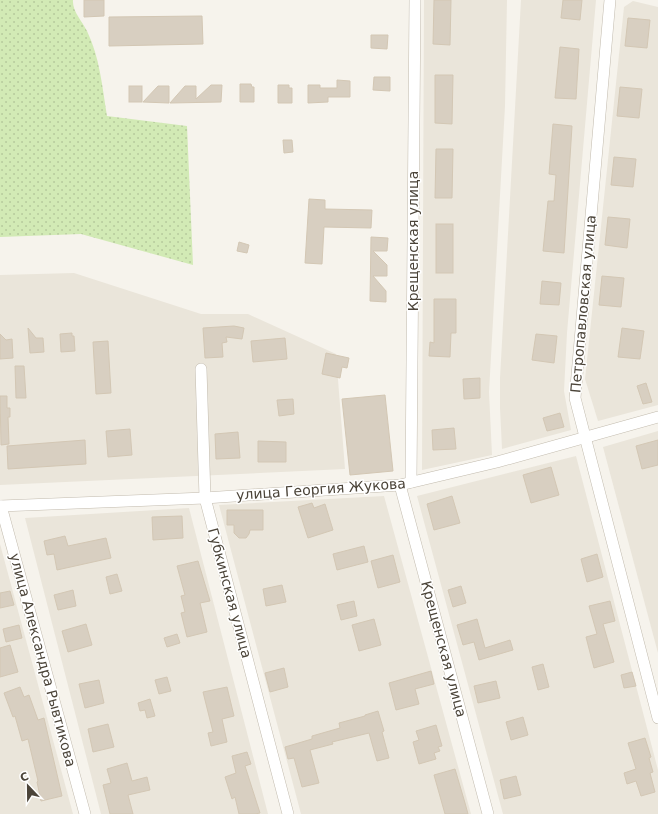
<svg xmlns="http://www.w3.org/2000/svg" width="658" height="814" viewBox="0 0 658 814" font-family="'DejaVu Sans',sans-serif">
<style>
.residential{fill:#eae5da}
.grass{fill:url(#grass-dots)}
.building{fill:#d8cfc1;stroke:#d3c7b4}
.lines{fill:none;stroke-linecap:round;stroke-linejoin:round}
.street-casing{stroke:#c2bbae;stroke-width:12}
.street{stroke:#fff;stroke-width:11}
.labels{text-anchor:middle;stroke-width:3;stroke-linejoin:round;paint-order:stroke}
.street-label{font-size:14px;fill:#4b4439;stroke:#fff}
</style>
<defs>
<pattern id="grass-dots" width="8" height="8" patternUnits="userSpaceOnUse"><rect width="8" height="8" fill="#d2eab5"/><path d="M2 2h.1M6 6h.1" fill="none" stroke="#b6ca9c" stroke-width="1.8" stroke-linecap="round"/></pattern>
</defs>
<rect width="100%" height="100%" fill="#f6f3ec"/>
<g class="residential">
<path d="M424 0H507L505 106 489 392 492 455 422 470Z"/>
<path d="M521 0H596L567 333 564 391 571 430 502 449 500 408V378Z"/>
<path d="M633 1 658 7V405L598 421 585 379 624 7Z"/>
<path d="M74 273 201 314H248L336 354 345 469 0 485V275Z"/>
<path d="M658 431V653L603 447Z"/>
<path d="M576 456 658 770V814H503L417 496Z"/>
<path d="M384 496 471 814H301L219 505Z"/>
<path d="M189 508 268 814H101L25 518Z"/>
<path d="M0 544 73 814H0Z"/>
</g>
<path class="grass" d="M0 0H73C72 11 82 21 87 31 100 58 102 86 107 116L187 126 193 265 81 234 0 237Z"/>
<g class="building">
<path d="M84 0H104V16L84 17Z"/>
<path d="M434 0H451L450 45 433 44Z"/>
<path d="M563 0H582L580 20 561 18Z"/>
<path d="M202 16 203 44 109 46V17Z"/>
<path d="M628 18 650 20 647 48 625 46Z"/>
<path d="M371 35H388L387 49 371 48Z"/>
<path d="M560 47 579 49 576 99 555 98Z"/>
<path d="M435 75H453L452 124 435 123Z"/>
<path d="M374 77H390V91L373 90Z"/>
<path d="M337 80 350 81V97H328V102L308 103V85H320V88H337Z"/>
<path d="M240 84H251L252 87H254V102H240Z"/>
<path d="M211 85H222L221 102 170 103 185 86H196V99Z"/>
<path d="M278 85H289V88H292V103H278Z"/>
<rect x="129" y="86" width="13" height="16"/>
<path d="M158 86H169V103L143 102Z"/>
<path d="M620 87 642 89 639 118 617 116Z"/>
<path d="M553 124 572 126 564 253 543 251 548 201H554L556 175 549 174Z"/>
<path d="M283 140H292L293 152 284 153Z"/>
<path d="M436 149H453L452 198H435Z"/>
<path d="M614 157 636 159 633 187 611 185Z"/>
<path d="M309 199 325 200V209L372 210 371 228 324 227 322 264 305 263Z"/>
<path d="M608 217 630 219 627 248 605 245Z"/>
<rect x="436" y="224" width="17" height="49"/>
<path d="M371 237 388 238 387 251H373L387 265V276H373L386 291V302L370 301Z"/>
<path d="M239 242 249 245 247 253 237 251Z"/>
<path d="M602 276 624 278 621 307 599 305Z"/>
<path d="M542 281 561 283 559 305 540 304Z"/>
<path d="M434 299H456V333H451L450 357 429 356 430 342 434 343Z"/>
<path d="M234 326 244 328 242 339 226 337 227 342 222 343 223 357 205 358 203 328Z"/>
<path d="M28 328 36 338H43L44 352 30 353Z"/>
<path d="M622 328 644 331 640 359 618 357Z"/>
<path d="M72 333V336H74L75 351 61 352 60 334Z"/>
<path d="M0 334 6 340 12 339 13 358 0 359Z"/>
<path d="M536 334 557 336 554 363 532 360Z"/>
<path d="M285 338 287 359 253 362 251 341Z"/>
<path d="M108 341 111 393 96 394 93 342Z"/>
<path d="M326 353 349 358 347 368 342 367 340 378 322 374Z"/>
<path d="M15 366H24L26 398H16Z"/>
<path d="M480 378V398L464 399 463 379Z"/>
<path d="M646 383 652 402 643 404 637 386Z"/>
<path d="M385 395 393 471 350 475 342 399Z"/>
<path d="M0 396H7V408H10V417H8L9 444 1 445Z"/>
<path d="M293 399 294 414 279 416 277 400Z"/>
<path d="M560 413 564 427 547 431 543 418Z"/>
<path d="M454 428 456 449 433 450 432 430Z"/>
<path d="M130 429 132 455 108 457 106 431Z"/>
<path d="M238 432 240 458 216 459 215 434Z"/>
<path d="M85 440 86 464 8 469 7 446Z"/>
<path d="M658 440V465L642 469 636 446Z"/>
<path d="M258 441 286 442V462H258Z"/>
<path d="M551 467 559 495 531 503 523 475Z"/>
<path d="M452 496 460 523 434 530 427 504Z"/>
<path d="M312 503 314 508 325 504 333 530 308 538 298 507Z"/>
<path d="M227 510H263V530H250L249 534 246 538H239L234 533V525H227Z"/>
<path d="M182 516 183 538 153 540 152 517Z"/>
<path d="M65 536 68 546 106 538 111 558 57 570 54 554 47 555 44 541Z"/>
<path d="M364 546 368 562 337 570 333 554Z"/>
<path d="M597 554 603 577 587 582 581 559Z"/>
<path d="M393 555 400 582 378 588 371 561Z"/>
<path d="M198 561 210 601 200 603 207 632 187 637 181 613 185 612 181 596 185 595 177 566Z"/>
<path d="M117 574 122 591 110 594 106 577Z"/>
<path d="M282 585 286 602 266 606 263 589Z"/>
<path d="M461 586 466 603 453 607 448 590Z"/>
<path d="M73 590 76 606 58 610 54 595Z"/>
<path d="M10 591 14 605 0 608V593Z"/>
<path d="M354 601 357 616 341 620 337 605Z"/>
<path d="M610 601 615 621 603 624 614 662 594 668 586 637 597 634 589 606Z"/>
<path d="M374 619 381 645 359 651 352 625Z"/>
<path d="M477 619 485 648 510 640 513 650 479 660 474 642 463 645 457 625Z"/>
<path d="M86 624 92 645 68 652 62 631Z"/>
<path d="M19 625 22 638 6 642 3 629Z"/>
<path d="M177 634 180 643 167 647 164 638Z"/>
<path d="M10 645 18 672 0 677V648Z"/>
<path d="M543 664 549 687 538 690 532 667Z"/>
<path d="M284 668 288 687 270 692 265 673Z"/>
<path d="M431 671 434 684 415 689 419 704 396 710 389 683Z"/>
<path d="M632 672 636 686 624 688 621 675Z"/>
<path d="M167 677 171 691 159 694 155 680Z"/>
<path d="M99 680 104 703 85 708 79 684Z"/>
<path d="M496 681 500 698 478 703 474 686Z"/>
<path d="M20 687 24 697 29 695 38 720 44 718 62 796 41 801 37 782 38 781 28 739 22 741 15 716 13 717 4 693Z"/>
<path d="M227 687 234 716 222 719 227 742 211 746 208 733 213 732 203 692Z"/>
<path d="M150 699 155 716 147 718 145 710 140 711 138 703Z"/>
<path d="M378 711 384 731 382 732 389 758 377 761 369 733 332 742 333 744 310 750 319 783 302 787 294 758 288 759 285 747 312 739V736L340 728 339 723 365 716V715Z"/>
<path d="M523 717 528 735 511 740 506 722Z"/>
<path d="M108 724 114 747 93 752 88 729Z"/>
<path d="M436 725 442 746 438 747 440 751 434 753 436 759 419 764 413 742 419 740 416 731Z"/>
<path d="M645 738 651 757 649 758 653 772 650 773 655 792 641 796 636 781 627 784 624 773 636 769 628 743Z"/>
<path d="M247 752 251 764 245 766 260 813 255 814H239L235 797 232 799 225 777 236 773 232 756Z"/>
<path d="M127 763 132 781 147 777 150 790 128 795 133 814H110L103 785 111 783 107 769Z"/>
<path d="M455 769 465 803 468 814H445L434 775Z"/>
<path d="M516 776 521 795 504 799 500 780Z"/>
</g>
<g class="lines">
<defs>
<g id="street">
<path d="M610 0 575 398 658 718"/>
<path d="M201 369 205 498 288 814"/>
<path d="M411 482 415 0"/>
<path d="M400 485 488 814"/>
<path d="M0 506 205 498 400 485 497 462 658 417"/>
<path d="M1 506 85 814"/>
</g>
</defs>
<use href="#street" class="street-casing"/>
<use href="#street" class="street"/>
</g>
<g class="labels">
<g class="street-label">
<text transform="translate(413 241) rotate(-90)" y="5">Крещенская улица</text>
<text transform="translate(583 304) rotate(-85)" y="5">Петропавловская улица</text>
<text transform="translate(321 489) rotate(-4)" y="5">улица Георгия Жукова</text>
<text transform="translate(230 593) rotate(75)" y="5">Губкинская улица</text>
<text transform="translate(444 649) rotate(75)" y="5">Крещенская улица</text>
<text transform="translate(43 660) rotate(75)" y="5">улица Александра Рывтикова</text>
</g>
</g>
<g transform="translate(28 786) rotate(338)" stroke="#ffffff" stroke-width="3" paint-order="stroke">
<path d="M0-3L7 15L0 10L-7 15Z" fill="#4b4439"/>
<text y="-6" font-size="11" font-weight="bold" text-anchor="middle" fill="#4b4439">С</text>
</g>
</svg>
